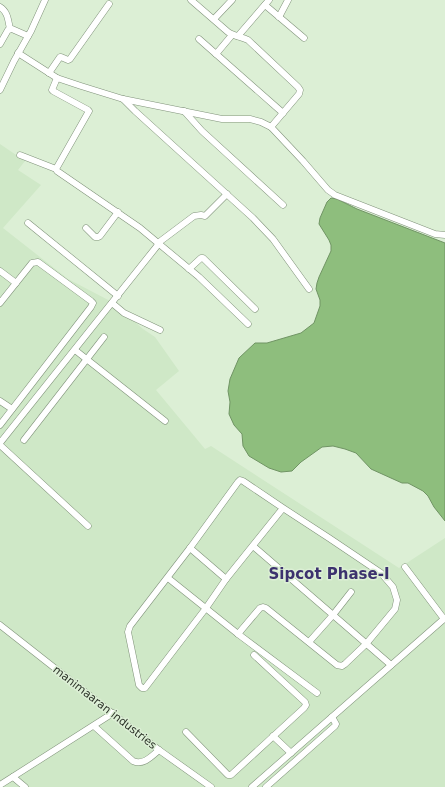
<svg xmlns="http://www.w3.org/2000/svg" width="445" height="787" viewBox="0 0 445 787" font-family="'DejaVu Sans',sans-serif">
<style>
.built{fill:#cfe8c7}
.water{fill:#8ebe7d;stroke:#709464}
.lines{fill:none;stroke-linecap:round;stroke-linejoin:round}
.minor-casing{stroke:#81937b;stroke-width:7}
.minor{stroke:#fff;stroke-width:6}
.labels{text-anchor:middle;stroke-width:3;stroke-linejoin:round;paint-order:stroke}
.street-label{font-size:11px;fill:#2b3228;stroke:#dcefd5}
.district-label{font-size:15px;font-weight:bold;fill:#3c326e;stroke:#dcefd5}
</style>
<rect width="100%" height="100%" fill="#dcefd5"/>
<path class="built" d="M0 144 25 161 18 170 41 185 3 228 68 279 112 302 143 329 155 337 179 371 156 390 205 449 211 446 399 568 445 538V787H0Z"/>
<path class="water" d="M331 198 337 199 357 209 445 243V521L434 507 428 496 423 491 408 483H402L371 469 356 453 345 449 333 446 322 447 301 462 292 471 281 472 269 468 249 456 243 446 242 434 234 425 229 414 230 402 228 391 230 379 239 358 255 343H267L301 333 314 323 320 306V300L316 289 317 283 319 277 331 251V245L329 240 319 224 320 218 327 202Z"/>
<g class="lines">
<defs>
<g id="minor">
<path d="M191 0 228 32C234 36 241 37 248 40L298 87 300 90 299 94 271 127"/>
<path d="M265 5 304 38"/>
<path d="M0 7C8 12 8 20 10 29"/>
<path d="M279 17 288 0"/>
<path d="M214 19 232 0"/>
<path d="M238 36 269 0"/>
<path d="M199 39 283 113"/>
<path d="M0 44 8 30 12 29 28 36"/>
<path d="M18 53 57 78 81 86 123 99 222 119H250L261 122 271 127 303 161 328 190 335 195 435 234 445 235"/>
<path d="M216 54 232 35"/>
<path d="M49 73 60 57H61L68 60 70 59 109 4"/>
<path d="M0 90 14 61 31 31 45 0"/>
<path d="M123 99 135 111 253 218 273 239 309 289"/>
<path d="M184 111 202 131 283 205"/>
<path d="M20 155 56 169"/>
<path d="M227 194 205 216 201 215 194 216 158 243 199 277 248 324"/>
<path d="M28 223 118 296"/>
<path d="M86 228 95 237H98L100 236 118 212"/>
<path d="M189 269 201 258H203L255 309"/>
<path d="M0 271 16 283"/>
<path d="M0 303 32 263 38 262 91 301 93 303 91 307 0 425"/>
<path d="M112 303 124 313 160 330"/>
<path d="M75 350 165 421"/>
<path d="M0 401 12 409"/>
<path d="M24 440 104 337"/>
<path d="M0 443 157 246 158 243 140 228 57 171 56 169 89 111 88 110 53 91 52 90 57 78"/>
<path d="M0 445 88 526"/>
<path d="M253 546 391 665"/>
<path d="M190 548 226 579"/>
<path d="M405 567 444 619"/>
<path d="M168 578 238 634 317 693"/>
<path d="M0 625 159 750 211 787"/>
<path d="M238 634 260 608 263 607 266 608 337 665 342 666 345 664 366 644 395 609 397 600 393 587 381 573 329 538 283 508 243 481 240 480 238 482 190 548 130 626 128 632 139 685 142 688H145L206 608 226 579 283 508"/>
<path d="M309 642 333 615 351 592"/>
<path d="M94 726 133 761C143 766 152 756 159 750"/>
<path d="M186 732 227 774 228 775H231L304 708 306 705 305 702 254 655"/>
<path d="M273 736 291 753"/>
<path d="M13 777 25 787"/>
<path d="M0 785 113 713"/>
<path d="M252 787 445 618"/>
<path d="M266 787 335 726 336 724 332 717"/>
</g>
</defs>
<use href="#minor" class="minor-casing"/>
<use href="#minor" class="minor"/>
</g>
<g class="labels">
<g class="street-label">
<text transform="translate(105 707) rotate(38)" y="4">manimaaran industries</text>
</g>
<g class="district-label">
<text x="329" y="579">Sipcot Phase-I</text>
</g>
</g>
</svg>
